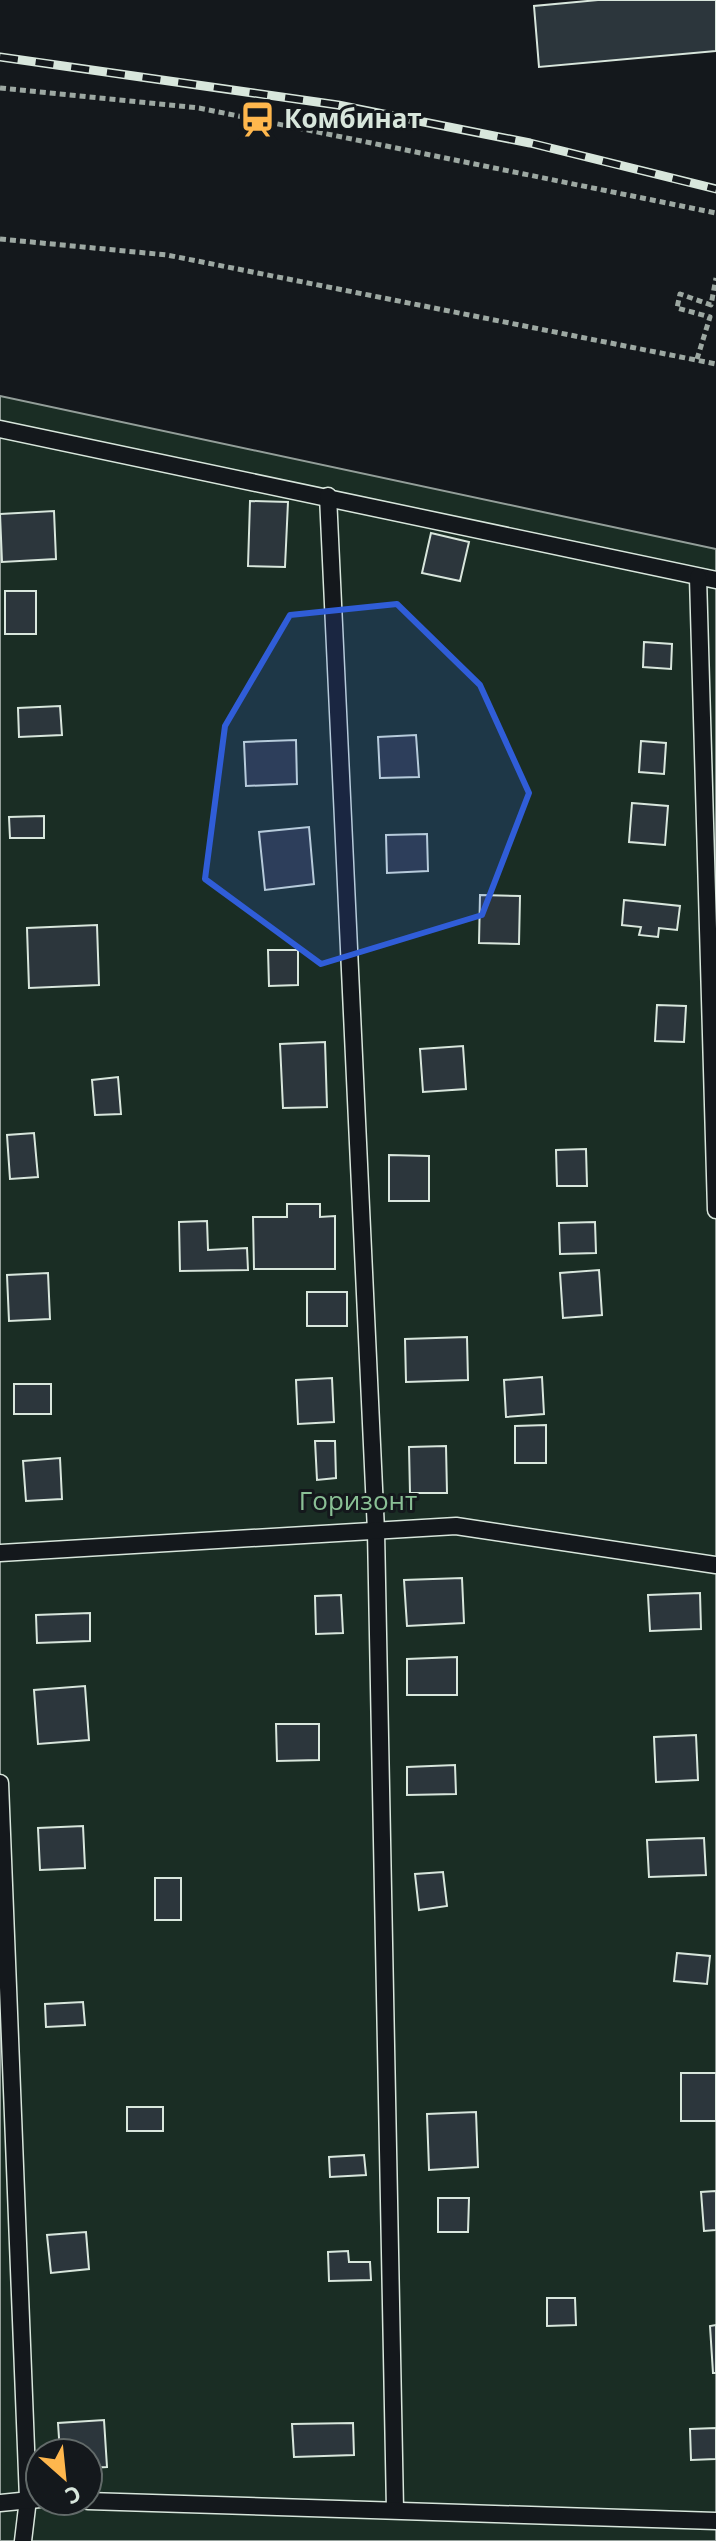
<svg xmlns="http://www.w3.org/2000/svg" width="716" height="2541" viewBox="0 0 716 2541" font-family="'Open Sans',sans-serif">
<style>
.green{fill:#1a2d24;stroke:#939e99;stroke-width:2;fill-rule:evenodd}
.building{fill:#2c363c;stroke:#d8e6dc;stroke-width:2}
.lines{fill:none;stroke-linecap:round;stroke-linejoin:round}
.service-casing{stroke:#d8e6dc;stroke-width:19}
.path{stroke:#9da8a2;stroke-width:5;stroke-dasharray:6 4;stroke-linecap:butt}
.service{stroke:#14181c;stroke-width:16}
.rail-casing{stroke:#d8e6dc;stroke-width:9}
.rail{stroke:#14181c;stroke-width:6;stroke-dasharray:18;stroke-linecap:butt}
.marked{fill:#305dd8;fill-opacity:0.2;stroke:#305dd8;stroke-width:6;stroke-linejoin:round}
.labels{text-anchor:middle;stroke-width:6;stroke-linejoin:round;paint-order:stroke}
.poi-label{font-size:26px;font-weight:bold;fill:#d8e6dc;stroke:#14181c;text-anchor:start}
.park-label{font-size:26px;fill:#8ac095;stroke:#14181c}
</style>
<rect width="100%" height="100%" fill="#14181c"/>
<path class="green" d="M0 396 716 549V2541H0ZM40 2453H88V2501H40Z"/>
<g class="building">
<path d="M598 0H716V51L539 67 534 6Z"/>
<path d="M250 501 288 502 285 567 248 566Z"/>
<path d="M54 511 56 559 2 562 0 514Z"/>
<path d="M431 533 469 542 460 581 422 573Z"/>
<rect x="5" y="591" width="31" height="43"/>
<path d="M644 642 672 644 671 669 643 667Z"/>
<path d="M60 706 62 735 19 737 18 708Z"/>
<path d="M416 735 419 777 380 778 378 737Z"/>
<path d="M296 740 297 784 246 786 244 742Z"/>
<path d="M641 741 666 743 664 774 639 772Z"/>
<path d="M632 803 668 806 665 845 629 842Z"/>
<path d="M44 816V838H10L9 817Z"/>
<path d="M309 827 314 884 265 890 259 832Z"/>
<path d="M427 834 428 871 387 873 386 835Z"/>
<path d="M480 895 520 896 519 944 479 943Z"/>
<path d="M624 900 680 906 677 930 659 928 658 937 639 935 641 927 622 925Z"/>
<path d="M97 925 99 985 29 988 27 928Z"/>
<path d="M268 950H298V985L269 986Z"/>
<path d="M657 1005 686 1006 684 1042 655 1041Z"/>
<path d="M325 1042 327 1107 283 1108 280 1044Z"/>
<path d="M463 1046 466 1089 423 1092 420 1049Z"/>
<path d="M118 1077 121 1114 95 1115 92 1080Z"/>
<path d="M34 1133 38 1177 10 1179 7 1135Z"/>
<path d="M586 1149 587 1186H557L556 1150Z"/>
<path d="M389 1155 429 1156V1201H389Z"/>
<path d="M287 1204H320V1217L335 1216V1269H254L253 1217H287Z"/>
<path d="M207 1221 208 1250 247 1248 248 1270 180 1271 179 1222Z"/>
<path d="M595 1222 596 1253 560 1254 559 1223Z"/>
<path d="M599 1270 602 1315 563 1318 560 1273Z"/>
<path d="M48 1273 50 1319 9 1321 7 1275Z"/>
<rect x="307" y="1292" width="40" height="34"/>
<path d="M467 1337 468 1380 406 1382 405 1339Z"/>
<path d="M542 1377 544 1414 506 1417 504 1380Z"/>
<path d="M332 1378 334 1422 298 1424 296 1380Z"/>
<rect x="14" y="1384" width="37" height="30"/>
<path d="M546 1425V1463H515V1426Z"/>
<path d="M315 1441H335L336 1478 317 1480Z"/>
<path d="M446 1446 447 1493H410L409 1447Z"/>
<path d="M60 1458 62 1499 26 1501 23 1461Z"/>
<path d="M462 1578 464 1623 407 1626 404 1580Z"/>
<path d="M700 1593 701 1629 650 1631 648 1595Z"/>
<path d="M341 1595 343 1633 316 1634 315 1596Z"/>
<path d="M90 1613V1641L37 1643 36 1615Z"/>
<path d="M457 1657V1695H407V1659Z"/>
<path d="M85 1686 89 1740 38 1744 34 1690Z"/>
<path d="M276 1724H319V1760L277 1761Z"/>
<path d="M696 1735 698 1780 656 1782 654 1737Z"/>
<path d="M455 1765 456 1794 407 1795V1767Z"/>
<path d="M83 1826 85 1868 40 1870 38 1828Z"/>
<path d="M704 1838 706 1875 649 1877 647 1840Z"/>
<path d="M443 1872 447 1906 419 1910 415 1874Z"/>
<rect x="155" y="1878" width="26" height="42"/>
<path d="M677 1953 710 1956 707 1984 674 1981Z"/>
<path d="M83 2002 85 2025 46 2027 45 2004Z"/>
<rect x="681" y="2073" width="35" height="48"/>
<rect x="127" y="2107" width="36" height="24"/>
<path d="M476 2112 478 2167 429 2170 427 2114Z"/>
<path d="M364 2155 366 2175 330 2177 329 2157Z"/>
<path d="M716 2191V2230L704 2231 701 2192Z"/>
<path d="M438 2198H469L468 2232H438Z"/>
<path d="M86 2232 89 2269 51 2273 47 2235Z"/>
<path d="M348 2251 349 2262H370L371 2280 329 2281 328 2252Z"/>
<path d="M547 2298H575L576 2325 547 2326Z"/>
<path d="M716 2325V2373H713L710 2326Z"/>
<path d="M104 2420 107 2467 88 2468V2453H60L58 2423Z"/>
<path d="M353 2423 354 2455 294 2457 292 2424Z"/>
<path d="M716 2428V2459L691 2460 690 2429Z"/>
</g>
<g class="lines">
<defs>
<g id="service">
<path d="M0 429 716 580"/>
<path d="M328 496 376 1531 395 2510"/>
<path d="M698 577 716 1210"/>
<path d="M0 1553 456 1526 716 1565"/>
<path d="M0 1783 28 2499 23 2541"/>
<path d="M88 2501 716 2521"/>
<path d="M0 2503 40 2499"/>
</g>
</defs>
<use href="#service" class="service-casing"/>
<g class="path">
<path d="M0 88 199 108 716 213"/>
<path d="M0 239 167 255 716 364"/>
<path d="M697 359 710 317 677 308 680 294 711 305 716 278"/>
</g>
<use href="#service" class="service"/>
<defs>
<path id="rail" d="M0 57 338 105 530 143 716 189"/>
</defs>
<use href="#rail" class="rail-casing"/>
<use href="#rail" class="rail"/>
</g>
<path class="marked" d="M397 604 480 685 529 793 482 915 321 964 205 879 225 726 290 615Z"/>
<defs>
<symbol id="station-bare" viewBox="-9 -9 18 18"><path d="M-3-6H3Q5-6 5-4V2Q5 4 3 4L4.5 6H3L1.5 4h-3L-3 6H-4.5L-3 4Q-5 4-5 2V-4Q-5-6-3-6ZM-3.5-4v3h7v-3ZM-3.5 1v1.5H-2V1ZM2 1v1.5H3.5V1Z" fill="#ffb74d" stroke="#14181c" stroke-width="2.5" paint-order="stroke"/></symbol>
</defs>
<g fill-rule="evenodd">
<use href="#station-bare" x="232" y="94" width="51" height="51"/>
</g>
<g class="labels">
<g class="poi-label">
<text x="284" y="128">Комбинат</text>
</g>
<g class="park-label">
<text x="358" y="1510">Горизонт</text>
</g>
</g>
<g transform="translate(64 2477) rotate(153)"><circle r="38" fill="#14181c" stroke="#626a69" stroke-width="2"/>
<path d="M0-6L14 30L0 20L-14 30Z" fill="#ffb74d"/>
<text y="-12" font-size="22" font-weight="bold" text-anchor="middle" fill="#d8e6dc">С</text>
</g>
</svg>
